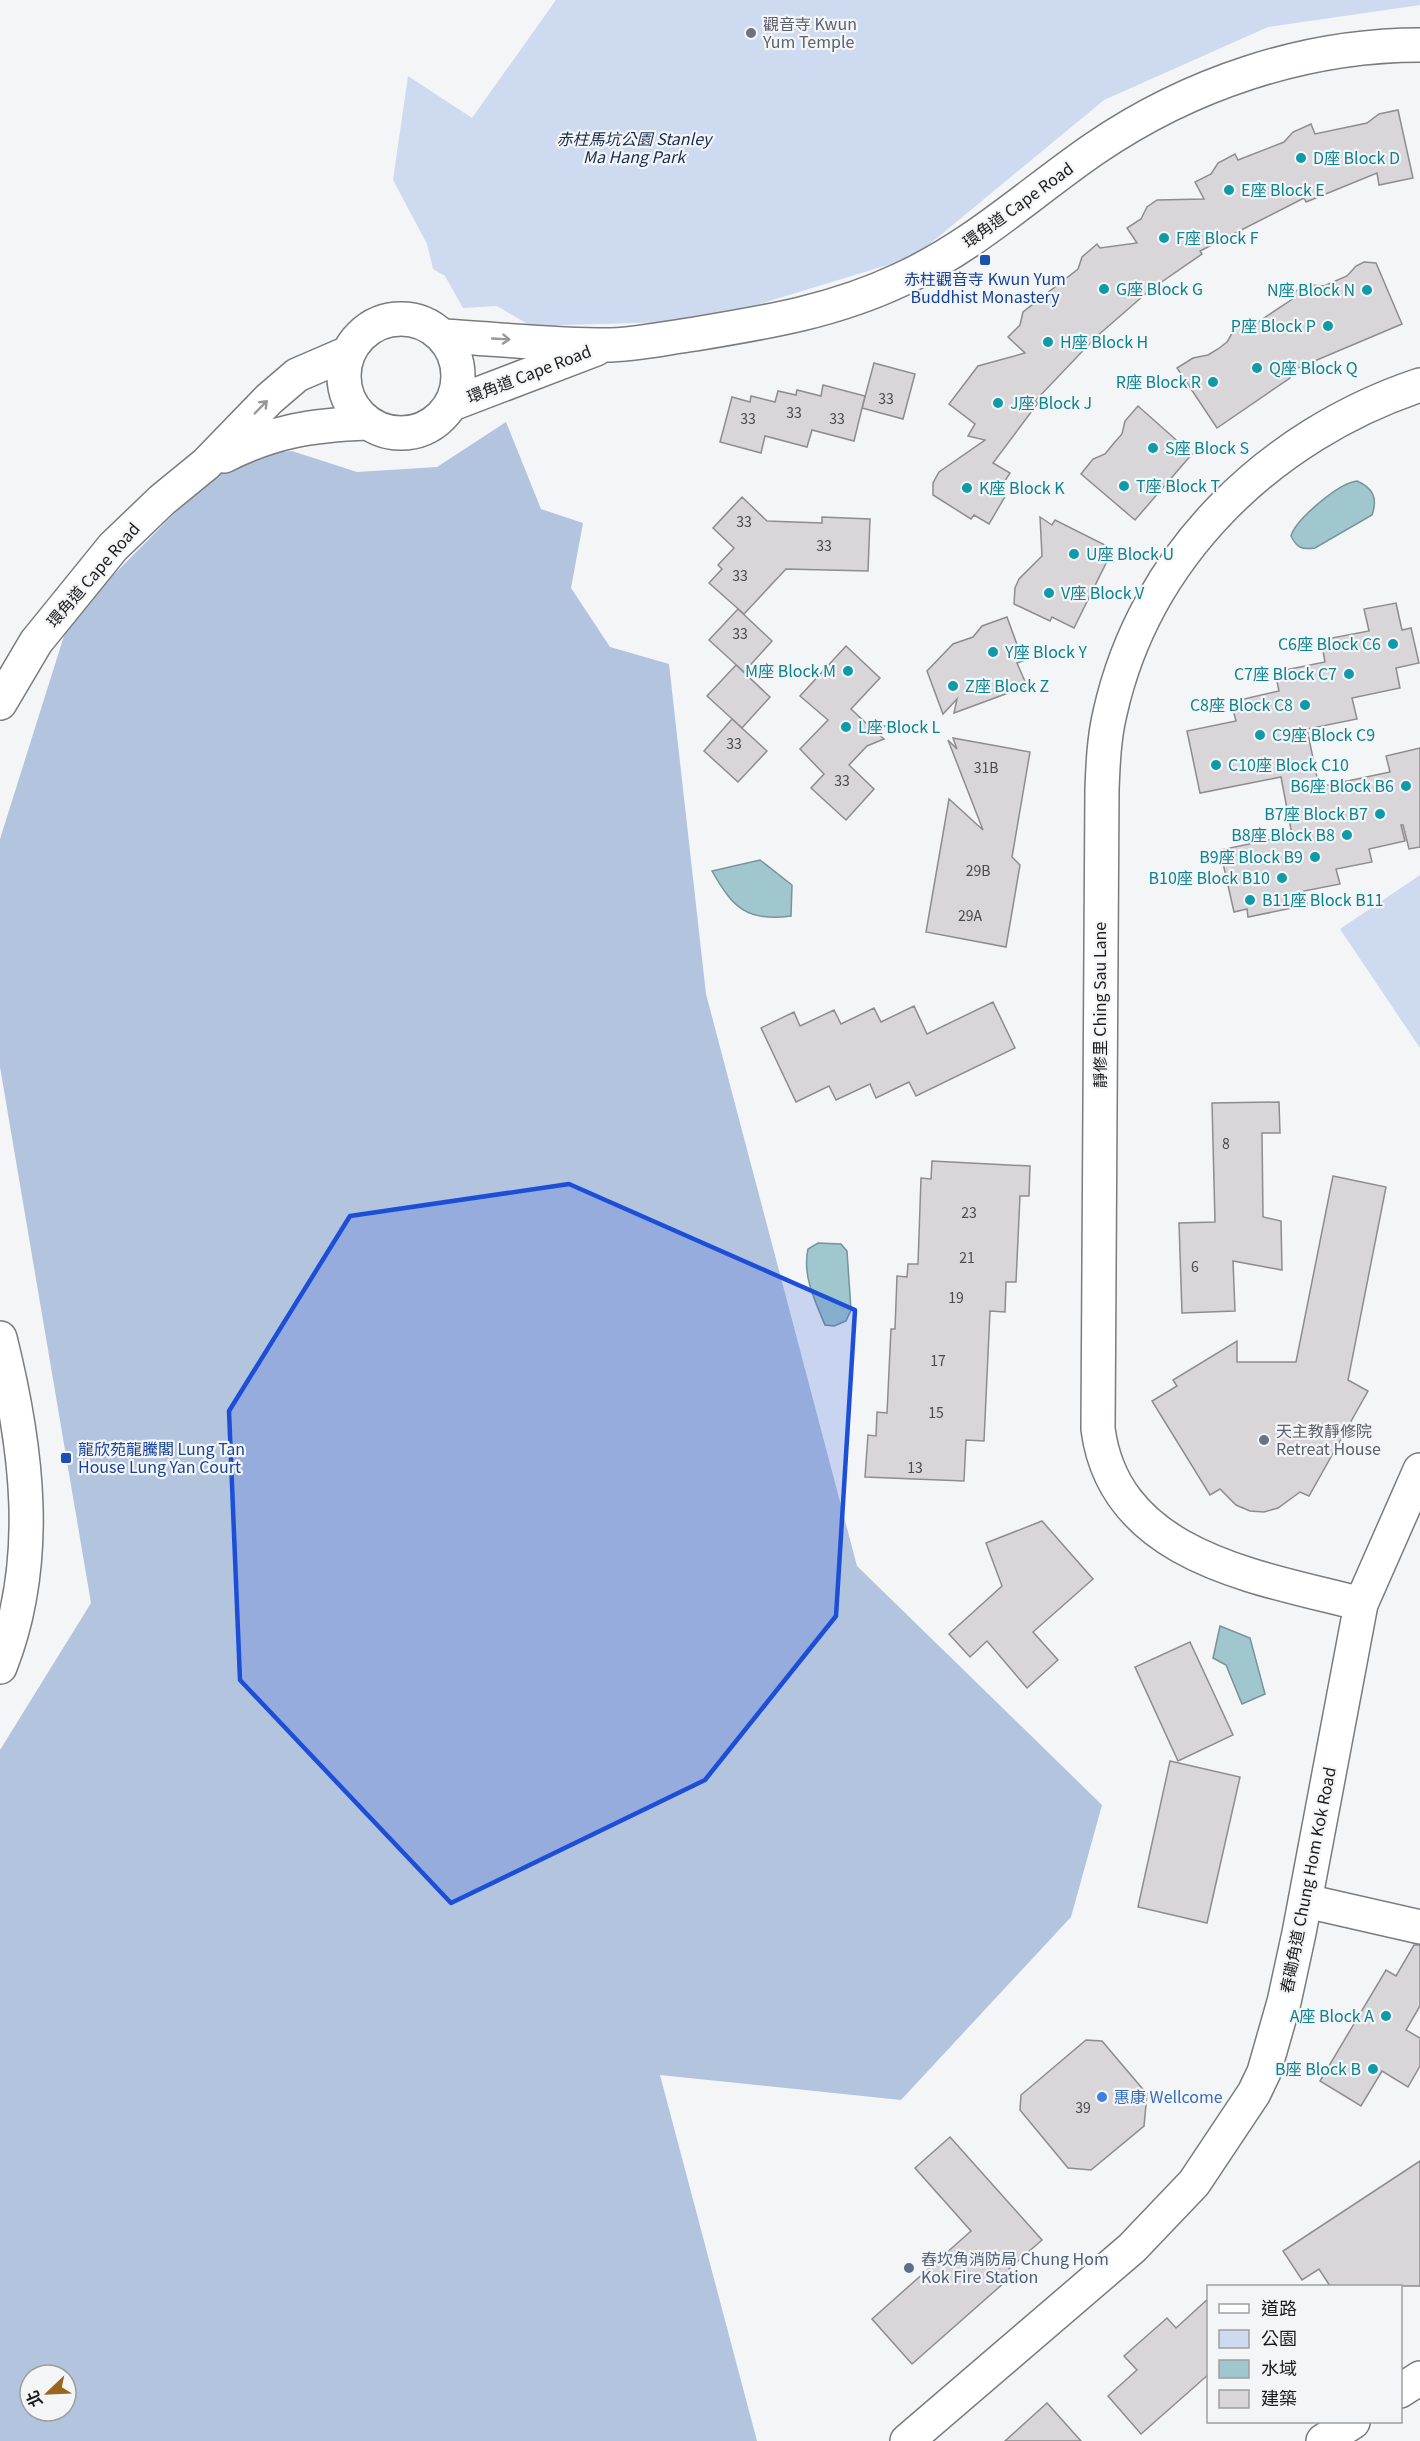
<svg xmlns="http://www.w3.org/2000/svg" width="1420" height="2441" viewBox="0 0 1420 2441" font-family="Georgia,'Noto Sans TC',serif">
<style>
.green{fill:#cddaef}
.forest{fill:#b3c4df;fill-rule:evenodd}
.water{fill:#a0c6ce;stroke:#789399;stroke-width:1.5}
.building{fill:#d8d6d8;stroke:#8e8c8e;stroke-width:1.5}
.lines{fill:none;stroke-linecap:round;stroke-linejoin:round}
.street-casing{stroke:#797b7c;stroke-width:36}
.secondary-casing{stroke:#797b7c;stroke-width:36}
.street{stroke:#fff;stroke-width:33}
.secondary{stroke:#fff;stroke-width:33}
.oneway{stroke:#989899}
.marked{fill:#1d4ed8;fill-opacity:0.2;stroke:#1d4ed8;stroke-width:4.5;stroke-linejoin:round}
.worship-dot{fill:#6b7280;stroke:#f4f5f7;stroke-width:2}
.culture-dot{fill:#0f9aa8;stroke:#f4f5f7;stroke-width:2}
.transit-dot{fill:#1a4fb4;stroke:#f4f5f7;stroke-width:2}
.shop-dot{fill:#3f7fe0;stroke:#f4f5f7;stroke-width:2}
.service-dot{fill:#5c6f8a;stroke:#f4f5f7;stroke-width:2}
.labels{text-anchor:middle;stroke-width:4.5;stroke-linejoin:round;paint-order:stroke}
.number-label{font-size:14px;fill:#4a4a4b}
.worship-label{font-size:16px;fill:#5b616d;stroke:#f4f5f7;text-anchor:start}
.park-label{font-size:16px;font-style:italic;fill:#172d51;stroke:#f4f5f7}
.culture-label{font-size:16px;fill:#0d838f;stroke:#f4f5f7;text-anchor:start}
.street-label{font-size:16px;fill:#1b1b1c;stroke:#f4f5f7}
.transit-label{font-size:16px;fill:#164399;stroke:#f4f5f7}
.shop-label{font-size:16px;fill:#366cbe;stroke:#f4f5f7;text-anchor:start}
.service-label{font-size:16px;fill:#4e5e75;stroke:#f4f5f7;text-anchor:start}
</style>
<rect width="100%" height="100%" fill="#f4f5f7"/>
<g class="green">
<path d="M556 0H1420V5L1268 27 1104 100 914 257 704 321 531 326 497 306 463 308 445 276 433 269 427 244 393 180 408 76 472 118Z"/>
<path d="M1420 875V1048L1340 929Z"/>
</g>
<path class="forest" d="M506 422 541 509 583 523 571 588 610 647 669 664 706 994 857 1566 1102 1805 1071 1917 901 2100 660 2075 757 2441H0V1750L91 1603 0 1067V839L69 620 231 456 292 451 357 472 437 467ZM30 2375H66V2411H30Z"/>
<g class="water">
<path d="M1357 481C1373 488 1378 498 1372 515L1315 548C1302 550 1297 548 1291 536 1296 519 1339 483 1357 481Z"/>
<path d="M760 860 792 885 791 916C747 922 733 908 712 871Z"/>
<path d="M818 1243 841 1244 847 1251 851 1310 846 1321 834 1326 825 1325C815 1301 802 1275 808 1249Z"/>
<path d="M1220 1626 1250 1638 1265 1694 1242 1704 1226 1665 1213 1658Z"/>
</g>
<g class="building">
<path d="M1398 110 1413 178 1379 185 1377 173 1306 202 1304 198 1200 251 1202 254 1150 290 1096 337 1035 401 1038 403 993 463 1010 473 999 490 1006 495 989 524 974 515 971 519 933 495V483L939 472 985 440 968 436 975 424 949 404 978 366 1025 353 1008 337 1020 325 1023 312 1078 269 1082 257 1097 244 1100 248 1137 243 1127 228 1141 219 1147 207 1157 200 1204 199 1195 182 1211 174 1218 163 1235 154 1238 160 1284 142 1293 132 1311 124 1315 134 1367 123 1379 114Z"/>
<path d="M1364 262 1376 263 1402 324 1286 373 1290 378 1217 428 1177 368 1193 358 1208 355 1218 349 1227 342 1234 330 1241 325 1255 324 1294 298 1293 292 1310 285 1324 286 1347 276 1356 266Z"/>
<path d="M874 363 915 374 903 419 862 408Z"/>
<path d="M823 385 865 396 854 441 812 430 807 447 765 436 761 453 720 442 732 397 750 402 751 396 775 402 778 391 796 395 797 390 821 396Z"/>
<path d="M1138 406 1192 454 1135 520 1081 474 1093 459 1105 454 1114 443 1122 434 1125 421Z"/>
<path d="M742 497 767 521 822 523V517L870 519 868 571 786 569 744 614 709 583 722 569 718 565 734 548 713 528Z"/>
<path d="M1040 517 1052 525 1055 520 1113 549 1074 628 1052 617 1050 621 1014 604 1015 588 1019 579 1042 556Z"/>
<path d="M1396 603 1402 630 1411 628 1419 663 1396 668 1400 688 1352 698 1357 719 1307 729 1319 787 1390 772 1386 756 1420 748V847L1409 849 1403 825H1401L1405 841 1369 849 1372 862 1336 869 1340 884 1304 891 1307 905 1248 917 1247 909 1234 912 1220 850 1292 835 1281 777 1200 793 1187 731 1236 721 1231 702 1279 691 1275 672 1325 662 1321 640 1369 631 1364 609Z"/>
<path d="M738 609 772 641 744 672 709 640Z"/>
<path d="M1007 617 1023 661 1017 663 1027 686 954 713 957 699 943 714 927 671 953 644 973 637 982 626Z"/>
<path d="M846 646 880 678 851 709 866 723 885 726 878 734 884 739 867 746 849 765 874 789 846 820 811 788 824 774 800 749 828 720 800 696Z"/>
<path d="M736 665 770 697 742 728 707 696Z"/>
<path d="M732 719 767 751 738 782 704 751Z"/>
<path d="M953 738 1030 752 1012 857 1020 865 1006 947 926 932 949 799 983 830 948 740 957 749Z"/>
<path d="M993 1002 1015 1048 916 1096 909 1082 876 1098 870 1084 836 1100 829 1086 796 1102 761 1028 794 1012 800 1026 834 1010 841 1024 874 1008 881 1022 914 1006 927 1034Z"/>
<path d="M1279 1102 1280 1133H1262L1263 1217 1281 1221 1282 1270 1233 1261 1235 1311 1182 1313 1179 1223 1215 1222 1212 1103Z"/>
<path d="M932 1161 1030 1166 1029 1196H1020L1016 1282H1006L1005 1312 990 1311 984 1441 966 1440 964 1481 865 1477 868 1435 876 1436 877 1412 887 1413 891 1329H895L897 1276 907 1277 908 1264H918L921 1178 931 1179Z"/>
<path d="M1333 1176 1386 1187 1348 1380 1368 1391 1309 1496 1300 1492 1278 1508 1264 1512 1250 1511 1236 1505 1220 1489 1210 1495 1152 1401 1177 1386 1173 1380 1237 1341V1362H1296Z"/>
<path d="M1042 1521 1093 1579 1033 1632 1058 1660 1027 1688 987 1641 970 1657 949 1634 1002 1586 986 1543Z"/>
<path d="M1190 1642 1233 1735 1178 1761 1135 1667Z"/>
<path d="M1170 1761 1240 1777 1207 1923 1138 1907Z"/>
<path d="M1414 1945H1420V2006L1406 2030 1420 2038V2066L1408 2087 1382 2071 1361 2106 1320 2081 1386 1970 1396 1976Z"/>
<path d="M1086 2040 1102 2041 1147 2094 1144 2126 1091 2170 1068 2168 1020 2110 1021 2095Z"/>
<path d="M950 2137 1042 2240 1009 2269 1014 2274 912 2364 872 2319 971 2231 915 2168Z"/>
<path d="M1420 2161V2286H1330L1319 2269 1302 2280 1283 2251Z"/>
<path d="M1209 2298V2374L1141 2434 1108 2396 1137 2370 1124 2356 1167 2318 1176 2328Z"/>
<path d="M1047 2403 1081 2441H1005Z"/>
</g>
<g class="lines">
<defs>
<g id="street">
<path d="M1361 1604C1258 1577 1115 1558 1098 1429L1102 789C1103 764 1104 738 1110 713 1145 555 1270 435 1420 385"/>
<path d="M1306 1901 1420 1927"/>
<path d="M1400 2391 1420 2378"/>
<path d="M1323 2441 1353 2422"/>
</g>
<g id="secondary">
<circle cx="401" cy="376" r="57"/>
<path d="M443 336C497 339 552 345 606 345 635 345 665 338 695 334 768 322 835 311 902 279 974 246 1030 193 1094 149 1189 84 1304 45 1420 45"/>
<path d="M452 404 596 349"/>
<path d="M224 456C273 431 313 425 367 423"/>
<path d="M0 703 36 642 113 547 162 500 206 464 269 399 297 375 348 353"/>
<path d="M0 1338C27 1446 42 1561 0 1667"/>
<path d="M907 2441 1132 2248 1194 2183 1254 2093 1264 2072 1284 2002 1299 1933 1361 1604 1420 1470"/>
</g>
</defs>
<use href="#street" class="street-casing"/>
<use href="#secondary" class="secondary-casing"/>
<use href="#street" class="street"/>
<use href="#secondary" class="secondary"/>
</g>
<defs><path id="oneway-shaft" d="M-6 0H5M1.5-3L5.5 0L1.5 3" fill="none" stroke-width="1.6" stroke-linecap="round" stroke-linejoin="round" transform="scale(1.5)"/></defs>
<g class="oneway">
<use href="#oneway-shaft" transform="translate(501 339) rotate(3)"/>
<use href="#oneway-shaft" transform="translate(261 407) rotate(-46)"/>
</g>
<path class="marked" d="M569 1184 855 1310 836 1616 705 1780 451 1903 240 1680 229 1411 350 1216Z"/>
<g class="worship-dot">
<circle cx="751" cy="33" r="6"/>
<circle cx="1264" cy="1440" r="6"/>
</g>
<g class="culture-dot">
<circle cx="1301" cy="158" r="6"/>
<circle cx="1229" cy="190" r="6"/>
<circle cx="1164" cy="238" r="6"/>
<circle cx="1104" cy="289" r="6"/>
<circle cx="1367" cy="290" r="6"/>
<circle cx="1328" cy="326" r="6"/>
<circle cx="1048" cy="342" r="6"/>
<circle cx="1257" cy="368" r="6"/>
<circle cx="1213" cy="382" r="6"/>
<circle cx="998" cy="403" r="6"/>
<circle cx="1153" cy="448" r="6"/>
<circle cx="1124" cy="486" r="6"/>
<circle cx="967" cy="488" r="6"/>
<circle cx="1074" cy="554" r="6"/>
<circle cx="1049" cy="593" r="6"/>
<circle cx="1393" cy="644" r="6"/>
<circle cx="993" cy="652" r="6"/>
<circle cx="848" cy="671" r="6"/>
<circle cx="1349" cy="674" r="6"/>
<circle cx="953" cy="686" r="6"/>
<circle cx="1305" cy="705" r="6"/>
<circle cx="846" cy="727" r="6"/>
<circle cx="1260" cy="735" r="6"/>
<circle cx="1216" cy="765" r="6"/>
<circle cx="1406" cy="786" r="6"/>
<circle cx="1380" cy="814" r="6"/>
<circle cx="1347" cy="835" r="6"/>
<circle cx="1315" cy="857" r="6"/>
<circle cx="1282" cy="878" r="6"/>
<circle cx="1250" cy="900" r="6"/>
<circle cx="1386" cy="2016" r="6"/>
<circle cx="1373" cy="2069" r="6"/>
</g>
<g class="transit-dot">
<rect x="979" y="254" width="12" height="12" rx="3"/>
<rect x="60" y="1452" width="12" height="12" rx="3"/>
</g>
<circle class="shop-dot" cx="1102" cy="2097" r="6"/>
<circle class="service-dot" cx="909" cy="2268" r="6"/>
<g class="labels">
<g class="number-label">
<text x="886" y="404">33</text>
<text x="794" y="418">33</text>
<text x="748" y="424">33</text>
<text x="837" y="424">33</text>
<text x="744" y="527">33</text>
<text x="824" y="551">33</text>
<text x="740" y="581">33</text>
<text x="740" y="639">33</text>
<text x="734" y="749">33</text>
<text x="986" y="773">31B</text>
<text x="842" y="786">33</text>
<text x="978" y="876">29B</text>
<text x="970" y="921">29A</text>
<text x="1226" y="1149">8</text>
<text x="969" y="1218">23</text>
<text x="967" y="1263">21</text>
<text x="1195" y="1272">6</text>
<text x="956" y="1303">19</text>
<text x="938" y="1366">17</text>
<text x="936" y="1418">15</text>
<text x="915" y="1473">13</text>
<text x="1083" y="2113">39</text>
</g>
<g class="worship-label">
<text x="763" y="30">觀音寺 Kwun<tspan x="763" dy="18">Yum Temple</tspan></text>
<text x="1276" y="1437">天主教靜修院<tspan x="1276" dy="18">Retreat House</tspan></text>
</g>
<g class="park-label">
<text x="634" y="145">赤柱馬坑公園 Stanley<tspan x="634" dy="18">Ma Hang Park</tspan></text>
</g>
<g class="culture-label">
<text x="1313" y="164">D座 Block D</text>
<text x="1241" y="196">E座 Block E</text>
<text x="1176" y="244">F座 Block F</text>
<text x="1116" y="295">G座 Block G</text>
<text x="1355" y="296" text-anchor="end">N座 Block N</text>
<text x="1316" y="332" text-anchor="end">P座 Block P</text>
<text x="1060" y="348">H座 Block H</text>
<text x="1269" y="374">Q座 Block Q</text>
<text x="1201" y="388" text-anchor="end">R座 Block R</text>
<text x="1010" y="409">J座 Block J</text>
<text x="1165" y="454">S座 Block S</text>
<text x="1136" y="492">T座 Block T</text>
<text x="979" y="494">K座 Block K</text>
<text x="1086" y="560">U座 Block U</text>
<text x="1061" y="599">V座 Block V</text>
<text x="1381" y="650" text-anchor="end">C6座 Block C6</text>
<text x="1005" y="658">Y座 Block Y</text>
<text x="836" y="677" text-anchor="end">M座 Block M</text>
<text x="1337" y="680" text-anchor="end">C7座 Block C7</text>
<text x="965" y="692">Z座 Block Z</text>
<text x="1293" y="711" text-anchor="end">C8座 Block C8</text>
<text x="858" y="733">L座 Block L</text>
<text x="1272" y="741">C9座 Block C9</text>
<text x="1228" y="771">C10座 Block C10</text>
<text x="1394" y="792" text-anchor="end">B6座 Block B6</text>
<text x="1368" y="820" text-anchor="end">B7座 Block B7</text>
<text x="1335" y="841" text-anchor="end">B8座 Block B8</text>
<text x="1303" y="863" text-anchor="end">B9座 Block B9</text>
<text x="1270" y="884" text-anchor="end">B10座 Block B10</text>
<text x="1262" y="906">B11座 Block B11</text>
<text x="1374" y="2022" text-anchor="end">A座 Block A</text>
<text x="1361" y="2075" text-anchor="end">B座 Block B</text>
</g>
<g class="street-label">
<text transform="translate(1018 205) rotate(-36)" y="6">環角道 Cape Road</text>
<text transform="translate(529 374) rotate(-21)" y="6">環角道 Cape Road</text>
<text transform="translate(93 575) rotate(-49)" y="6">環角道 Cape Road</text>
<text transform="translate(1100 1005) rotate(-90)" y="6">靜修里 Ching Sau Lane</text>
<text transform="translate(1308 1880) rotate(-79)" y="6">舂磡角道 Chung Hom Kok Road</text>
</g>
<g class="transit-label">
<text x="985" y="285">赤柱觀音寺 Kwun Yum<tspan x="985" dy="18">Buddhist Monastery</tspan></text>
<text x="78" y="1455" text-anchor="start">龍欣苑龍騰閣 Lung Tan<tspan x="78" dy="18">House Lung Yan Court</tspan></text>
</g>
<g class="shop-label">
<text x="1114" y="2103">惠康 Wellcome</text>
</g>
<g class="service-label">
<text x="921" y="2265">舂坎角消防局 Chung Hom<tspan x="921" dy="18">Kok Fire Station</tspan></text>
</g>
</g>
<rect x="1207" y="2285" width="195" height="138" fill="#f4f5f7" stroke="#9d9e9f" stroke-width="1.5"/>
<rect x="1219" y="2304" width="30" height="9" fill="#ffffff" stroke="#9d9e9f" stroke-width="1.5"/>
<text x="1261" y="2315" font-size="18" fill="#1b1b1c">道路</text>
<rect x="1219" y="2330" width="30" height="18" fill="#cddaef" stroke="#9d9e9f" stroke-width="1.5"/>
<text x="1261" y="2345" font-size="18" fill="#1b1b1c">公園</text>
<rect x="1219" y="2360" width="30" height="18" fill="#a0c6ce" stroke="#9d9e9f" stroke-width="1.5"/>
<text x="1261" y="2375" font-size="18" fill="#1b1b1c">水域</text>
<rect x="1219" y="2390" width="30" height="18" fill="#d8d6d8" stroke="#9d9e9f" stroke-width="1.5"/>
<text x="1261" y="2405" font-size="18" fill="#1b1b1c">建築</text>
<g transform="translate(48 2393) rotate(247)"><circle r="28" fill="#f4f5f7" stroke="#9d9e9f" stroke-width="1.5"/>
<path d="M0-4.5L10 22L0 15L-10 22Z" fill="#9a651c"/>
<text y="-9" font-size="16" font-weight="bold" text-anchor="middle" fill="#1b1b1c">北</text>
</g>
</svg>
